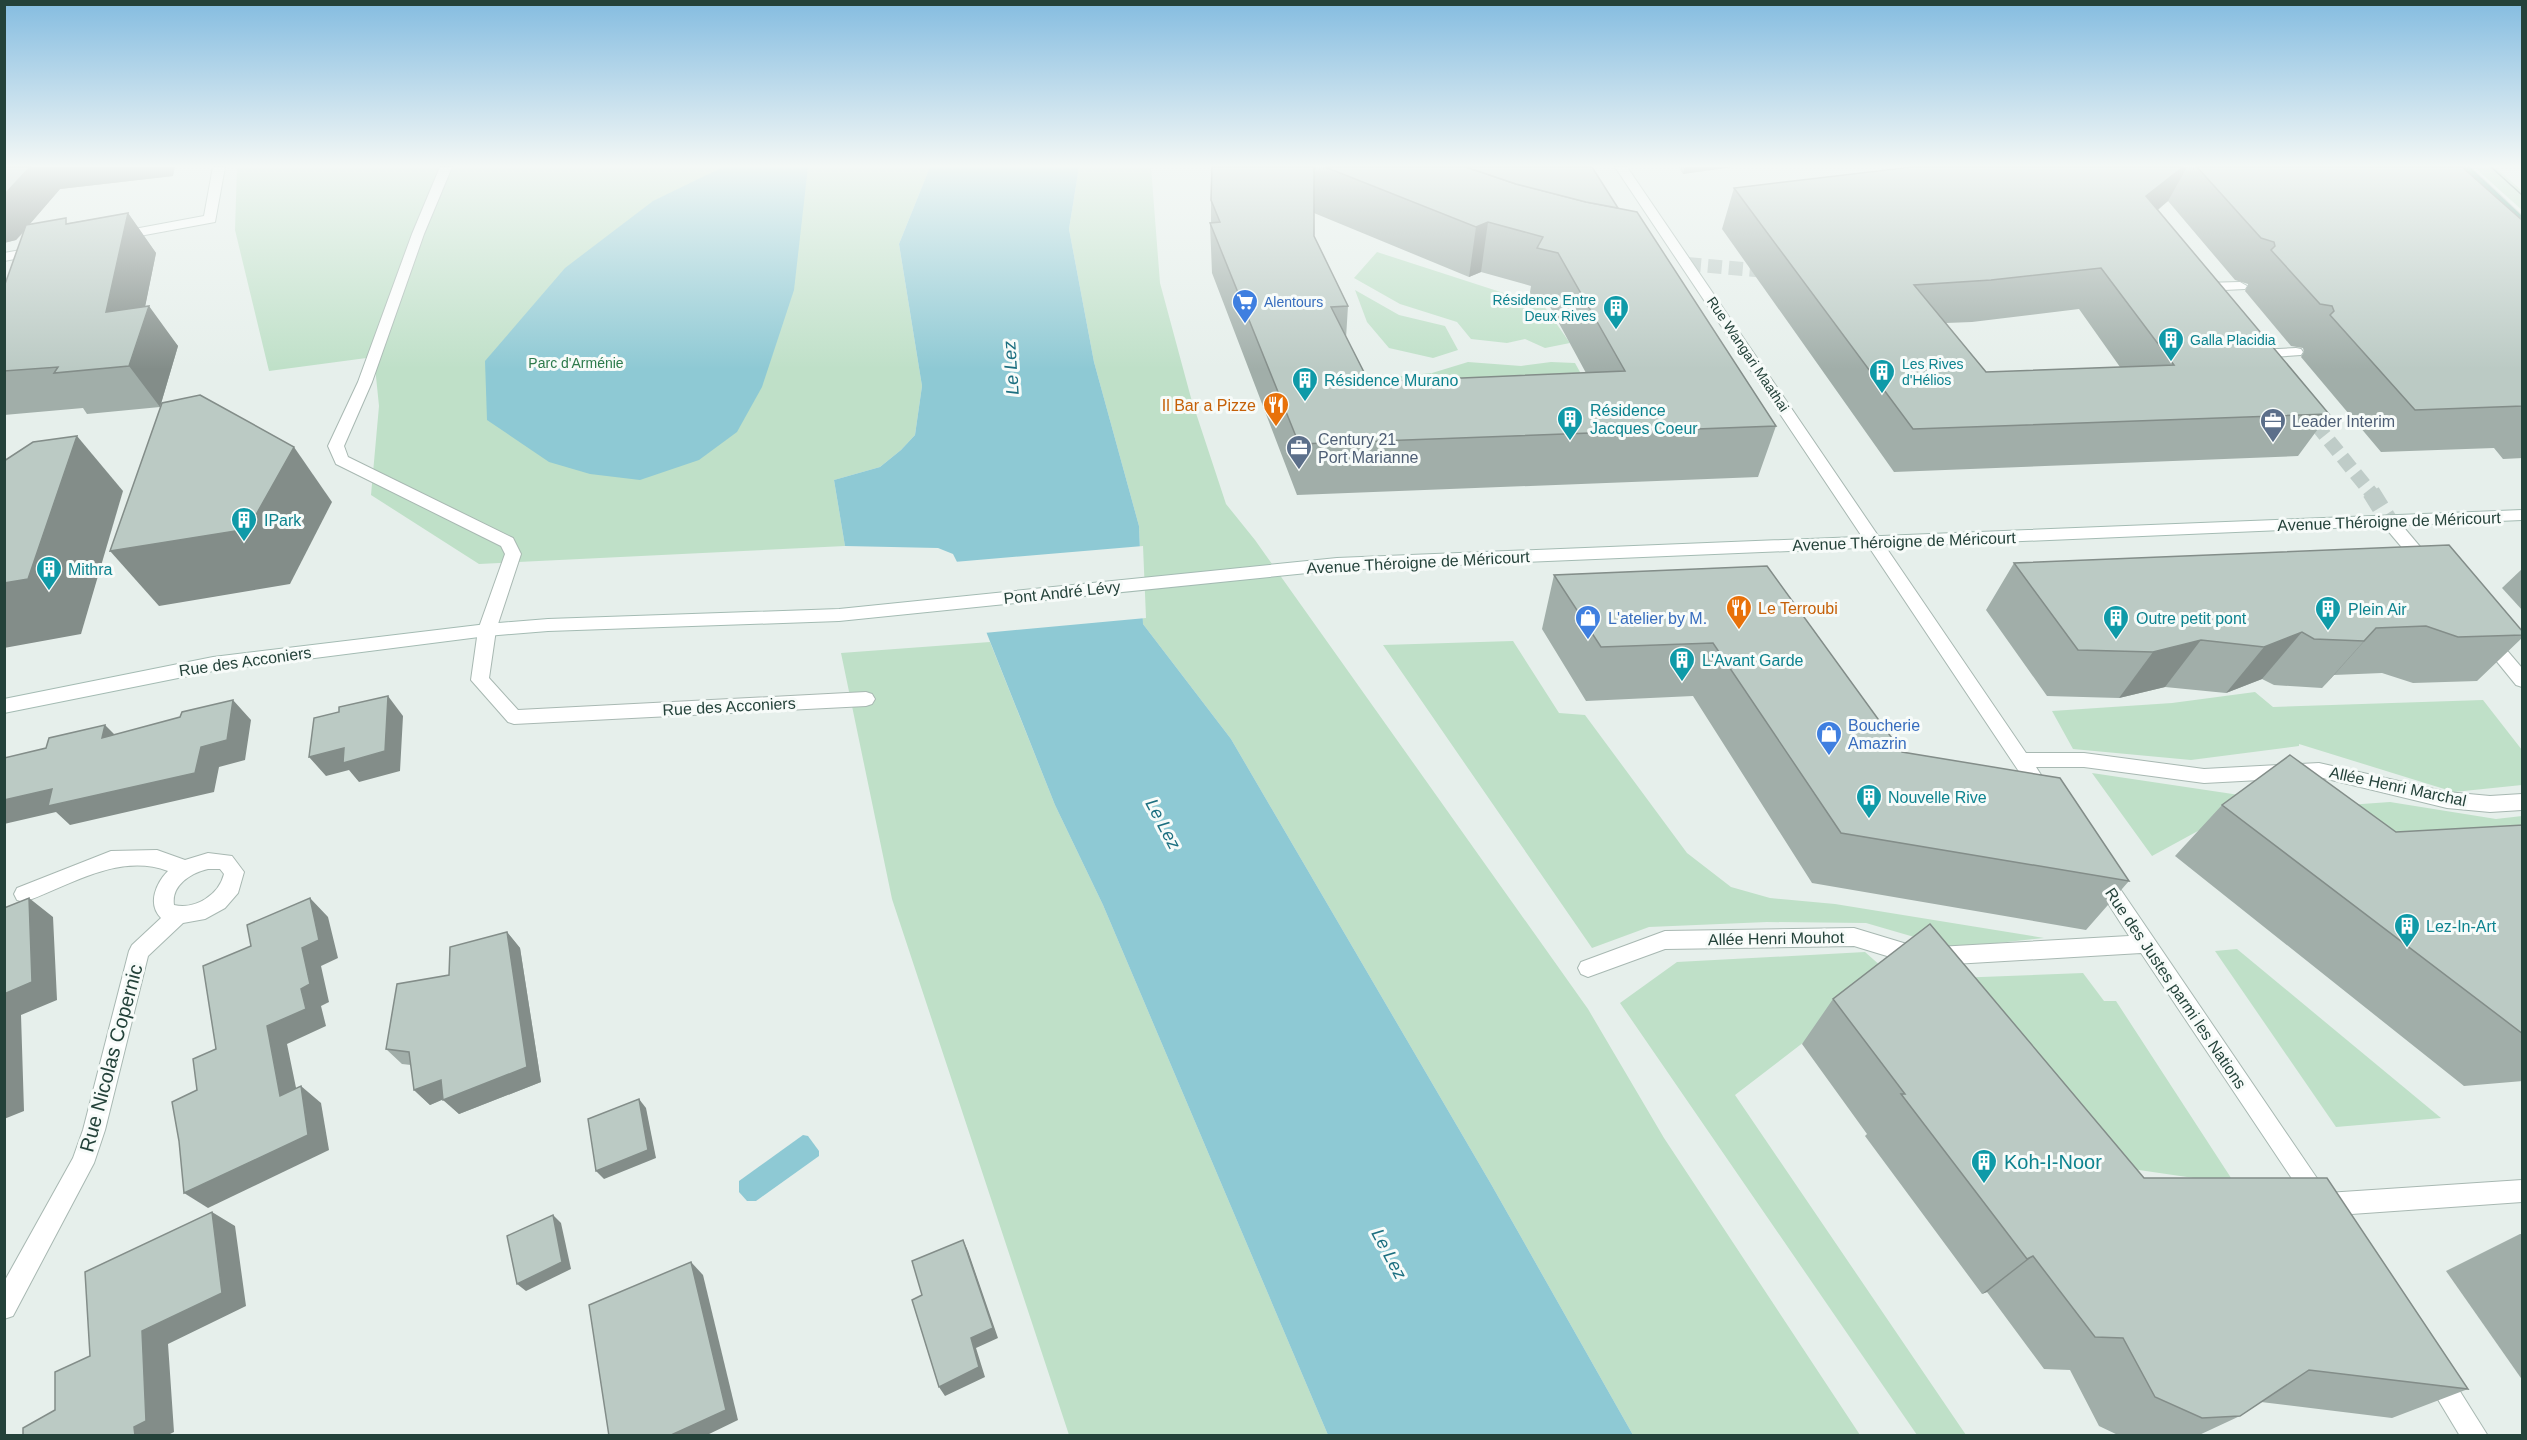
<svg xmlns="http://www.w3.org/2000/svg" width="2527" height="1440" viewBox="0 0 2527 1440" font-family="Arial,sans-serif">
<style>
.green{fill:#bfe0c8}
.water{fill:#8ec9d4}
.pier{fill:#e6efeb}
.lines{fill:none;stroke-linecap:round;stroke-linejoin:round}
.street-tunnel-far1{stroke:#bfccc8;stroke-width:14;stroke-dasharray:14 7;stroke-linecap:butt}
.street-tunnel{stroke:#bfccc8;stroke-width:18;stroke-dasharray:18 9;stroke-linecap:butt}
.lane-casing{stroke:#a8b8b2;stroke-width:2}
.street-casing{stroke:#a8b8b2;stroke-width:2}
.secondary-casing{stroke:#a4bbb3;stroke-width:2}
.primary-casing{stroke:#c2cac8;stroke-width:2}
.lane{fill:#fff;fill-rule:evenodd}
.street{fill:#fff;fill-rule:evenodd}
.secondary{fill:#fff;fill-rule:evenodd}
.primary{fill:#6aa596;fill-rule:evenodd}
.tram{stroke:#5f7d75;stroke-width:1.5}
.wall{fill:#a1aea9;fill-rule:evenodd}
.shaded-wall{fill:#838d89}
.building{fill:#bbcac4;stroke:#838d89;stroke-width:1.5;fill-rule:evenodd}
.labels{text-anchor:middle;stroke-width:6;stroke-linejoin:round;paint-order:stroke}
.far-culture-label{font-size:14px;fill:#0d838f;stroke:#f7fbf9;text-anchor:start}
.far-shop-label{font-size:14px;fill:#366cbe;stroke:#f7fbf9;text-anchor:start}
.far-street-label{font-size:14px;fill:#24423a;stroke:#f7fbf9}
.far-park-label{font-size:14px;fill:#2d7a4b;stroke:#f7fbf9}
.culture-label{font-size:16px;fill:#0d838f;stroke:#f7fbf9;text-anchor:start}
.food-label{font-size:16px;fill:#c56008;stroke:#f7fbf9;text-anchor:end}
.service-label{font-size:16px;fill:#4e5e75;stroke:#f7fbf9;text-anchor:start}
.street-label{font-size:16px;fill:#24423a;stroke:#f7fbf9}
.shop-label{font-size:16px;fill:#366cbe;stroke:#f7fbf9;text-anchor:start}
.water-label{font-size:18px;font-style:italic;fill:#1c6f80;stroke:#f7fbf9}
.near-street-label{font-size:20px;fill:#24423a;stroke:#f7fbf9}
.near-culture-label{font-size:20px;fill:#0d838f;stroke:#f7fbf9;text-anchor:start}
</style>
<rect width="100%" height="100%" fill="#e6efeb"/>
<g class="green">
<path d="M237 167H930L899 244 922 386 915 435 901 450 880 467 834 480 845 546 479 564 371 495 379 406 374 357 269 371 235 230Z"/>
<path d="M1079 167H1151L1160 283 1191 398 1226 504 1255 540 1588 1009 1664 1138 1860 1435H1633L1491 1184 1231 739 1143 624 1139 526 1094 362 1069 229Z"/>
<path d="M2474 167H2495L2522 191V210Z"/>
<path d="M1377 252 1544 306 1570 343 1545 348 1525 339 1507 343 1471 339 1457 322 1400 304 1354 278Z"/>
<path d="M1355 290 1399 315 1445 326 1458 350 1433 358 1389 348 1367 322Z"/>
<path d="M1468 362 1521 366 1551 362 1575 363 1600 408 1380 417 1363 380 1432 373Z"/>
<path d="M1513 641 1559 713 1585 715 1687 853 1731 887 1770 898 1835 904 2044 938 1952 948 1866 923 1767 922 1649 927 1592 948 1383 645Z"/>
<path d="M990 642 1055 805 1103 905 1328 1435H1069L892 899 841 653Z"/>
<path d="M2255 692 2273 707 2483 700 2522 750V785L2454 792 2299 744V746L2191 760 2073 749 2052 711 2172 703Z"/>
<path d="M2092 773 2320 807 2390 802 2496 819 2522 816V868L2242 807 2152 856Z"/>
<path d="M2237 949 2441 1118 2336 1127 2215 951Z"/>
<path d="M1865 952 1891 975 1735 1095 1966 1435H1917L1620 1003 1677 962Z"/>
<path d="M2083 973 2104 1001H2116L2235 1184 2091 1163 1929 979Z"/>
</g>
<g class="water">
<path d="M723 167H808L794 290 762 387 737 432 699 460 640 480 590 474 549 462 487 420 485 361 565 268 653 201Z"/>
<path d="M930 167H1079L1069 229 1094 362 1139 526 1143 624 1231 739 1491 1184 1633 1435H1328L1103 905 1055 805 964 576 953 554 938 548 845 546 834 480 880 467 901 450 915 435 922 386 899 244Z"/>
<path d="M803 1135 808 1136 819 1151V1156L756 1201H747L739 1192V1181Z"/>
</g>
<path class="pier" d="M1143 546 1146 618 984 633 954 562Z"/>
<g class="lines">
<g class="street-tunnel-far1">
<path d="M1687 264 1777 272"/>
<path d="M2303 408 2372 494"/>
</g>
<path class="street-tunnel" d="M2371 492 2389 521"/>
<defs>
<g id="lane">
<path d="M2240 282 2247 286 2245 289 2203 291 2196 287 2203 283Z"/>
<path d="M2296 348 2301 349 2303 352 2301 355 2258 358 2251 354 2258 350Z"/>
<path d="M487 624 493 626 496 630 489 678 518 710 866 692 872 694 875 699 872 704 866 706 514 724 508 722 471 680 478 630 481 626Z"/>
</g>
<g id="street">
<path d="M213 167H225L215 222 118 240 113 239 112 236 113 233 118 232 204 216Z"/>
<path d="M440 167H452L424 234 372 382 344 446 348 457 513 538 521 554 496 630 493 634 487 636 481 634 478 630 505 554 501 546 336 464 328 446 358 382 412 234Z"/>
<path d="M1615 167H1627L2026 753H2084L2204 769 2319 763 2447 792 2490 796 2522 794V810L2490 812 2447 808 2319 777 2204 783 2084 767H2036L2052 792 2050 797 2043 800 2036 797Z"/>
<path d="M38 247 45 251 43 254 4 261V253Z"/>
<path d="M2389 516 2395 517 2433 562 2435 566 2433 570H2421L2383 525 2381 521 2383 517Z"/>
<path d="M2487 632 2493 634 2522 668V687L2516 685 2481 642 2478 638 2481 634Z"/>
<path d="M157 850 185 860 208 853 232 856 244 872 238 893 225 908 205 919 183 923 148 956 105 1130 94 1163 13 1316 4 1319V1282L73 1158 83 1130 129 951 132 945 161 918C147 904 156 883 168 871 119 852 69 886 24 902L17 900 14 894 17 888 111 851ZM208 869H220L224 874C219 895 195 910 174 905 171 885 191 873 208 869Z"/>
<path d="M2101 869 2108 871 2327 1193 2522 1180V1202L2323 1216 2315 1213 2141 953 1920 966 1854 946 1665 949 1588 977 1581 974 1578 968 1581 962 1665 931 1854 928 1920 948 2129 936 2091 877 2094 871Z"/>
<path d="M2437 1366 2446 1369 2488 1436H2460L2425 1378 2428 1369Z"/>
</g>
<path id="secondary" d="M2522 510V520L1337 570 839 621 548 631 487 636 213 671 4 713V699L213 657 487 624 548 619 839 609 1337 558Z"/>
<path id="primary" d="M2457 167H2470L2522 216V226L2517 225Z"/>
</defs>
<use href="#lane" class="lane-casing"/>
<use href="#street" class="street-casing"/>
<use href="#secondary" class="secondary-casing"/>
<use href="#primary" class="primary-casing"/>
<use href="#lane" class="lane"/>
<use href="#street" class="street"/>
<use href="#secondary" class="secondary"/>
<use href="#primary" class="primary"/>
<path class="tram" d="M2491 167 2522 195"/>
</g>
<g class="wall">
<path d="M4 167 173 176 60 189 30 224 69 223 128 213 156 253 145 306 178 346 160 407 87 414 83 408 4 415V287L24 232 16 240 4 243Z"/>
<path d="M1212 167H1592L1618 208 1776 426 1758 477 1297 495 1212 273 1210 223H1211V200ZM1314 213 1469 277 1481 272 1531 286 1529 298 1548 303 1586 373 1369 382 1346 338 1348 306 1314 236Z"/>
<path d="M1678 167H1732L1683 174Z"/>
<path d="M1912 167H2462L2523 221V458L2503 459 2494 448 2381 452 2301 357 2304 352 2303 348 2291 346 2245 291 2248 285V284L2235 280 2168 201 2158 210 2329 414 2298 456 1894 472 1722 229 1734 188ZM2079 309 2120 367 1986 372 1946 323 1972 322Z"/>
<path d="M2014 563 2523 632V637L2477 681 2413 683 2382 673 2334 675 2322 688 2274 685 2262 679 2226 693 2165 687 2119 698 2047 696 1986 610Z"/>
<path d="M1767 566 1902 752 2129 881 2086 930 1812 883 1693 696 1586 701 1542 629 1554 575Z"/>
<path d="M2523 568V611L2502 588Z"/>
<path d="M2222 805 2396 832 2523 825V1081L2464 1086 2175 856Z"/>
<path d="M507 932 520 948 541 1082 459 1114 443 1099 430 1105 414 1090 411 1065 402 1064 386 1049 449 975Z"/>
<path d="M1833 999 2144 1178 2468 1389 2392 1418 2261 1402 2240 1416 2197 1436H2120L2099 1426 2070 1370 2044 1369 1987 1292 1982 1294 1865 1136 1867 1134 1802 1044Z"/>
<path d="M2520 1234H2523V1381L2446 1271Z"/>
</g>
<g class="shaded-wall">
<path d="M30 167H175L173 176 60 189 16 240 4 243V195Z"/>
<path d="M1685 167H1732L1683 174Z"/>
<path d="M2183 167H2187L2168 201 2124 237 2146 196Z"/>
<path d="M128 213 156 253 140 332 149 306 178 346 160 407 129 366 106 312Z"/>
<path d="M1488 222 1481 272 1469 277 1476 227Z"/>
<path d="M77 436 123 491 81 634 4 648V583Z"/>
<path d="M294 447 332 502 290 584 159 606 110 551Z"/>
<path d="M2376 628 2334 675 2322 688 2364 641Z"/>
<path d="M2302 632 2262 679 2226 693 2264 647Z"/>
<path d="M2201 640 2165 687 2119 698 2153 652Z"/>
<path d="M388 696 403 716 400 771 359 782 349 770 326 776 309 757Z"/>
<path d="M233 700 251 720 245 760 219 767 214 792 70 825 56 812 4 824V800L201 747Z"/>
<path d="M105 725 125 745 102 738Z"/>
<path d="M29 898 53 917 57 1000 21 1015 24 1111 4 1119V994Z"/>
<path d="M310 898 328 917 338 958 321 966 329 1002 321 1006 326 1026 287 1044 301 1112 280 1096 267 1026 301 989 302 948Z"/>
<path d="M507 932 520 948 541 1082 459 1114 443 1100Z"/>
<path d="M441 1080 456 1094 430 1105 414 1090Z"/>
<path d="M301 1086 321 1103 329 1150 208 1208 184 1193Z"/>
<path d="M639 1099 646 1108 656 1158 604 1179 596 1171Z"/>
<path d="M212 1212 235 1226 246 1306 168 1344 174 1432 166 1436H135L134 1427 142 1331Z"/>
<path d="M553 1215 561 1223 571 1269 526 1291 517 1284Z"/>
<path d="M963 1240 968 1251 998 1338 976 1348 985 1377 945 1396 939 1387 971 1338Z"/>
<path d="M2033 1256 1987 1292 1982 1294 2027 1259Z"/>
<path d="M691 1262 703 1275 738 1420 705 1436H669Z"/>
</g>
<g class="building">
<path d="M4 167H30L4 195Z"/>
<path d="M1212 167H1314V236L1348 306 1331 307 1369 382 1625 371 1558 253 1537 248 1543 237 1488 222 1476 227 1325 167H1466L1516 184 1586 202 1637 212 1776 426 1299 444 1210 223 1220 222 1211 200Z"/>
<path d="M1466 167H1592L1618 208 1586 202 1516 184Z"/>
<path d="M1912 167H2183L2146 196 2329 414 1913 429 1734 188ZM2101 268 2174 365 1986 372 1914 285 1991 280Z"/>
<path d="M2197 167H2462L2523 221V406L2415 410 2330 315 2334 311 2332 306 2320 304 2271 250 2275 246 2274 242 2261 238Z"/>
<path d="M128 213 106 312 149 306 129 366 54 373 58 367 4 371V287L26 225 66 218V224Z"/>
<path d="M200 395 294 447 248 529 110 551 162 403Z"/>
<path d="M77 436 28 579 4 583V461L33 442Z"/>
<path d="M2449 545 2523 632V635L2458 637 2426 626 2376 628 2364 641 2314 639 2302 632 2264 647 2201 640 2153 652 2078 650 2014 563Z"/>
<path d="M1767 566 1902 752 2060 778 2129 881 1841 833 1713 643 1601 647 1554 575Z"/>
<path d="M388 696 385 751 343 763 344 748 309 757 314 718 339 712V707Z"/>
<path d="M233 700 227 740 201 747 195 773 48 806 52 789 4 800V758L46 748 49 738 105 725 102 738 180 717 182 712Z"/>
<path d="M2290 755 2396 832 2523 825V1034L2222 805Z"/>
<path d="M29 898 32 982 4 994V908Z"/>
<path d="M310 898 319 940 302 948 310 984 301 989 306 1009 267 1026 280 1096 301 1086 308 1135 184 1193 179 1141 172 1102 197 1090 193 1059 216 1049 203 966 251 946 247 925Z"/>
<path d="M1930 924 2144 1178H2327L2468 1389 2309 1370 2240 1416 2202 1418 2155 1397 2123 1338 2095 1337 2033 1256 2027 1259 1901 1094H1905L1833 999Z"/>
<path d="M507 932 527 1067 443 1100 441 1080 414 1090 409 1052 386 1049 397 984 449 975 450 947Z"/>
<path d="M639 1099 648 1150 596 1171 588 1119Z"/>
<path d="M212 1212 222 1293 142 1331 146 1421 134 1427 135 1436H23V1428L55 1410V1372L90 1356 85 1272Z"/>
<path d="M553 1215 562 1262 517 1284 507 1236Z"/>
<path d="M963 1240 993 1328 971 1338 979 1367 939 1387 912 1300 922 1295 912 1261Z"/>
<path d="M691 1262 726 1410 669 1436H609L589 1305Z"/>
</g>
<linearGradient id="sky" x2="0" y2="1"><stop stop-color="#84bce0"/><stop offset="0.45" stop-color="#f4f8f6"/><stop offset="1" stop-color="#f4f8f6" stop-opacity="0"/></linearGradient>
<rect width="2527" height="369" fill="url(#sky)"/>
<defs>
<symbol id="supermarket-pin" viewBox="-11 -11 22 30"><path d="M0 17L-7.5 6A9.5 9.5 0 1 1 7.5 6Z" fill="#3f7fe0" stroke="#f7fbf9"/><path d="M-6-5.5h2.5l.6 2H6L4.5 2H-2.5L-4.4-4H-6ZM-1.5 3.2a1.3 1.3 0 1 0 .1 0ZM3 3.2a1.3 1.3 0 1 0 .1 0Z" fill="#fff"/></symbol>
<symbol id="building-pin" viewBox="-11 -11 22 30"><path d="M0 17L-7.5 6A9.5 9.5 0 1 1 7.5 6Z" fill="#0f9aa8" stroke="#f7fbf9"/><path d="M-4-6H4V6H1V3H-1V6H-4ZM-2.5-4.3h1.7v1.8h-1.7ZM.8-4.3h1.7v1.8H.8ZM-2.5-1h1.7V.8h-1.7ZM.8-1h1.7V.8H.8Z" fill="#fff"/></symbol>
<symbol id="restaurant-pin" viewBox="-11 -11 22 30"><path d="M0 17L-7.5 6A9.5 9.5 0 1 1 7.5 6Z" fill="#e8710a" stroke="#f7fbf9"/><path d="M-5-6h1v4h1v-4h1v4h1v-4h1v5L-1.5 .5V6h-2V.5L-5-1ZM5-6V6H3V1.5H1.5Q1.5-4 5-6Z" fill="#fff"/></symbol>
<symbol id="office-pin" viewBox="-11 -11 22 30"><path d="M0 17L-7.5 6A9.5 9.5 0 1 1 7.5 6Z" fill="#5c6f8a" stroke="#f7fbf9"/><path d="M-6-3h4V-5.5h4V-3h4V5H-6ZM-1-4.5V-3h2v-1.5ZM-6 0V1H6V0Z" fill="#fff"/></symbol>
<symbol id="shop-pin" viewBox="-11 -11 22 30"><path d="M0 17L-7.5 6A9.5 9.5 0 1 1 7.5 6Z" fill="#3f7fe0" stroke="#f7fbf9"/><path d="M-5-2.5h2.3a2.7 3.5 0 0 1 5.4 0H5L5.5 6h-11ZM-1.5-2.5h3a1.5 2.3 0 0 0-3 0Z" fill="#fff"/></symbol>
</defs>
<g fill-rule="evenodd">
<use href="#supermarket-pin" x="1230" y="287" width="30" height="40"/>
<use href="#building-pin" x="1601" y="293" width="30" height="40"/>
<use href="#building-pin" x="2156" y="325" width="30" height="40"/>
<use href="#building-pin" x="1867" y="357" width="30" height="40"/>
<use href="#building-pin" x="1290" y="365" width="30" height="40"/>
<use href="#restaurant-pin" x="1261" y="390" width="30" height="40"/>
<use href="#building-pin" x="1555" y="404" width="30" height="40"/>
<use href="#office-pin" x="2258" y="406" width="30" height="40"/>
<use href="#office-pin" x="1284" y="433" width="30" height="40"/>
<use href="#building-pin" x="229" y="505" width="30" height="40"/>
<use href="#building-pin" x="34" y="554" width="30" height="40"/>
<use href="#restaurant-pin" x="1724" y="593" width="30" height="40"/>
<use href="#building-pin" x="2313" y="594" width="30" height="40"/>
<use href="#shop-pin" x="1573" y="603" width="30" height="40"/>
<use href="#building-pin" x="2101" y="603" width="30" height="40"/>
<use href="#building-pin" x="1667" y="645" width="30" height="40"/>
<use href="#shop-pin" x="1814" y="719" width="30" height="40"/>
<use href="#building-pin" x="1854" y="782" width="30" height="40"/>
<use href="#building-pin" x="2392" y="911" width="30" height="40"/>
<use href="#building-pin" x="1969" y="1147" width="30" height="40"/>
</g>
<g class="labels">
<g class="far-culture-label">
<text x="1596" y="305" text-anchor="end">Résidence Entre<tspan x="1596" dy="16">Deux Rives</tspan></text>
<text x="2190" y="345">Galla Placidia</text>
<text x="1902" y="369">Les Rives<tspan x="1902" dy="16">d'Hélios</tspan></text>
</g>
<g class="far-shop-label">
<text x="1264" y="307">Alentours</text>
</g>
<g class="far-street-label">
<text transform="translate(1748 354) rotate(56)" y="5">Rue Wangari Maathai</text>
</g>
<g class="far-park-label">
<text x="576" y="368">Parc d'Arménie</text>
</g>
<g class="culture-label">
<text x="1324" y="386">Résidence Murano</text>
<text x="1590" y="416">Résidence<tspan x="1590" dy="18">Jacques Coeur</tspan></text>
<text x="264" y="526">IPark</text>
<text x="68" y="575">Mithra</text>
<text x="2348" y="615">Plein Air</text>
<text x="2136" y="624">Outre petit pont</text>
<text x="1702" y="666">L'Avant Garde</text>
<text x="1888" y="803">Nouvelle Rive</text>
<text x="2426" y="932">Lez-In-Art</text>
</g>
<g class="food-label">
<text x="1256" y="411">Il Bar a Pizze</text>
<text x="1758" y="614" text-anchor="start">Le Terroubi</text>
</g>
<g class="service-label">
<text x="2292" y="427">Leader Interim</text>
<text x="1318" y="445">Century 21<tspan x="1318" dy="18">Port Marianne</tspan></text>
</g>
<g class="street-label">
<text transform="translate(2389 521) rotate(-2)" y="6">Avenue Théroigne de Méricourt</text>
<text transform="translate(1904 541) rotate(-2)" y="6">Avenue Théroigne de Méricourt</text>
<text transform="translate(1418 562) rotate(-3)" y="6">Avenue Théroigne de Méricourt</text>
<text transform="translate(1062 592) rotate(-6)" y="6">Pont André Lévy</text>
<text transform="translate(245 661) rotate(-8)" y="6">Rue des Acconiers</text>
<text transform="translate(729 706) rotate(-3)" y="6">Rue des Acconiers</text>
<text transform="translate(2398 786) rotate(12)" y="6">Allée Henri Marchal</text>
<text transform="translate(1776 938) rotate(-1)" y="6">Allée Henri Mouhot</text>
<text transform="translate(2176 988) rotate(56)" y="6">Rue des Justes parmi les Nations</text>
</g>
<g class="shop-label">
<text x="1608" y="624">L'atelier by M.</text>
<text x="1848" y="731">Boucherie<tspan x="1848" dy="18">Amazrin</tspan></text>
</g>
<g class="water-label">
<text transform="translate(1011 368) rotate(-94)" y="6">Le Lez</text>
<text transform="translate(1163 824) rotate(62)" y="6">Le Lez</text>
<text transform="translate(1389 1254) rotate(62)" y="6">Le Lez</text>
</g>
<g class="near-street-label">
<text transform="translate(111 1058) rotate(-75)" y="7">Rue Nicolas Copernic</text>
</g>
<g class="near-culture-label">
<text x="2004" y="1169">Koh-I-Noor</text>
</g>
</g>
<rect width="2527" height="1440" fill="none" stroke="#24423a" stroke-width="12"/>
</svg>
